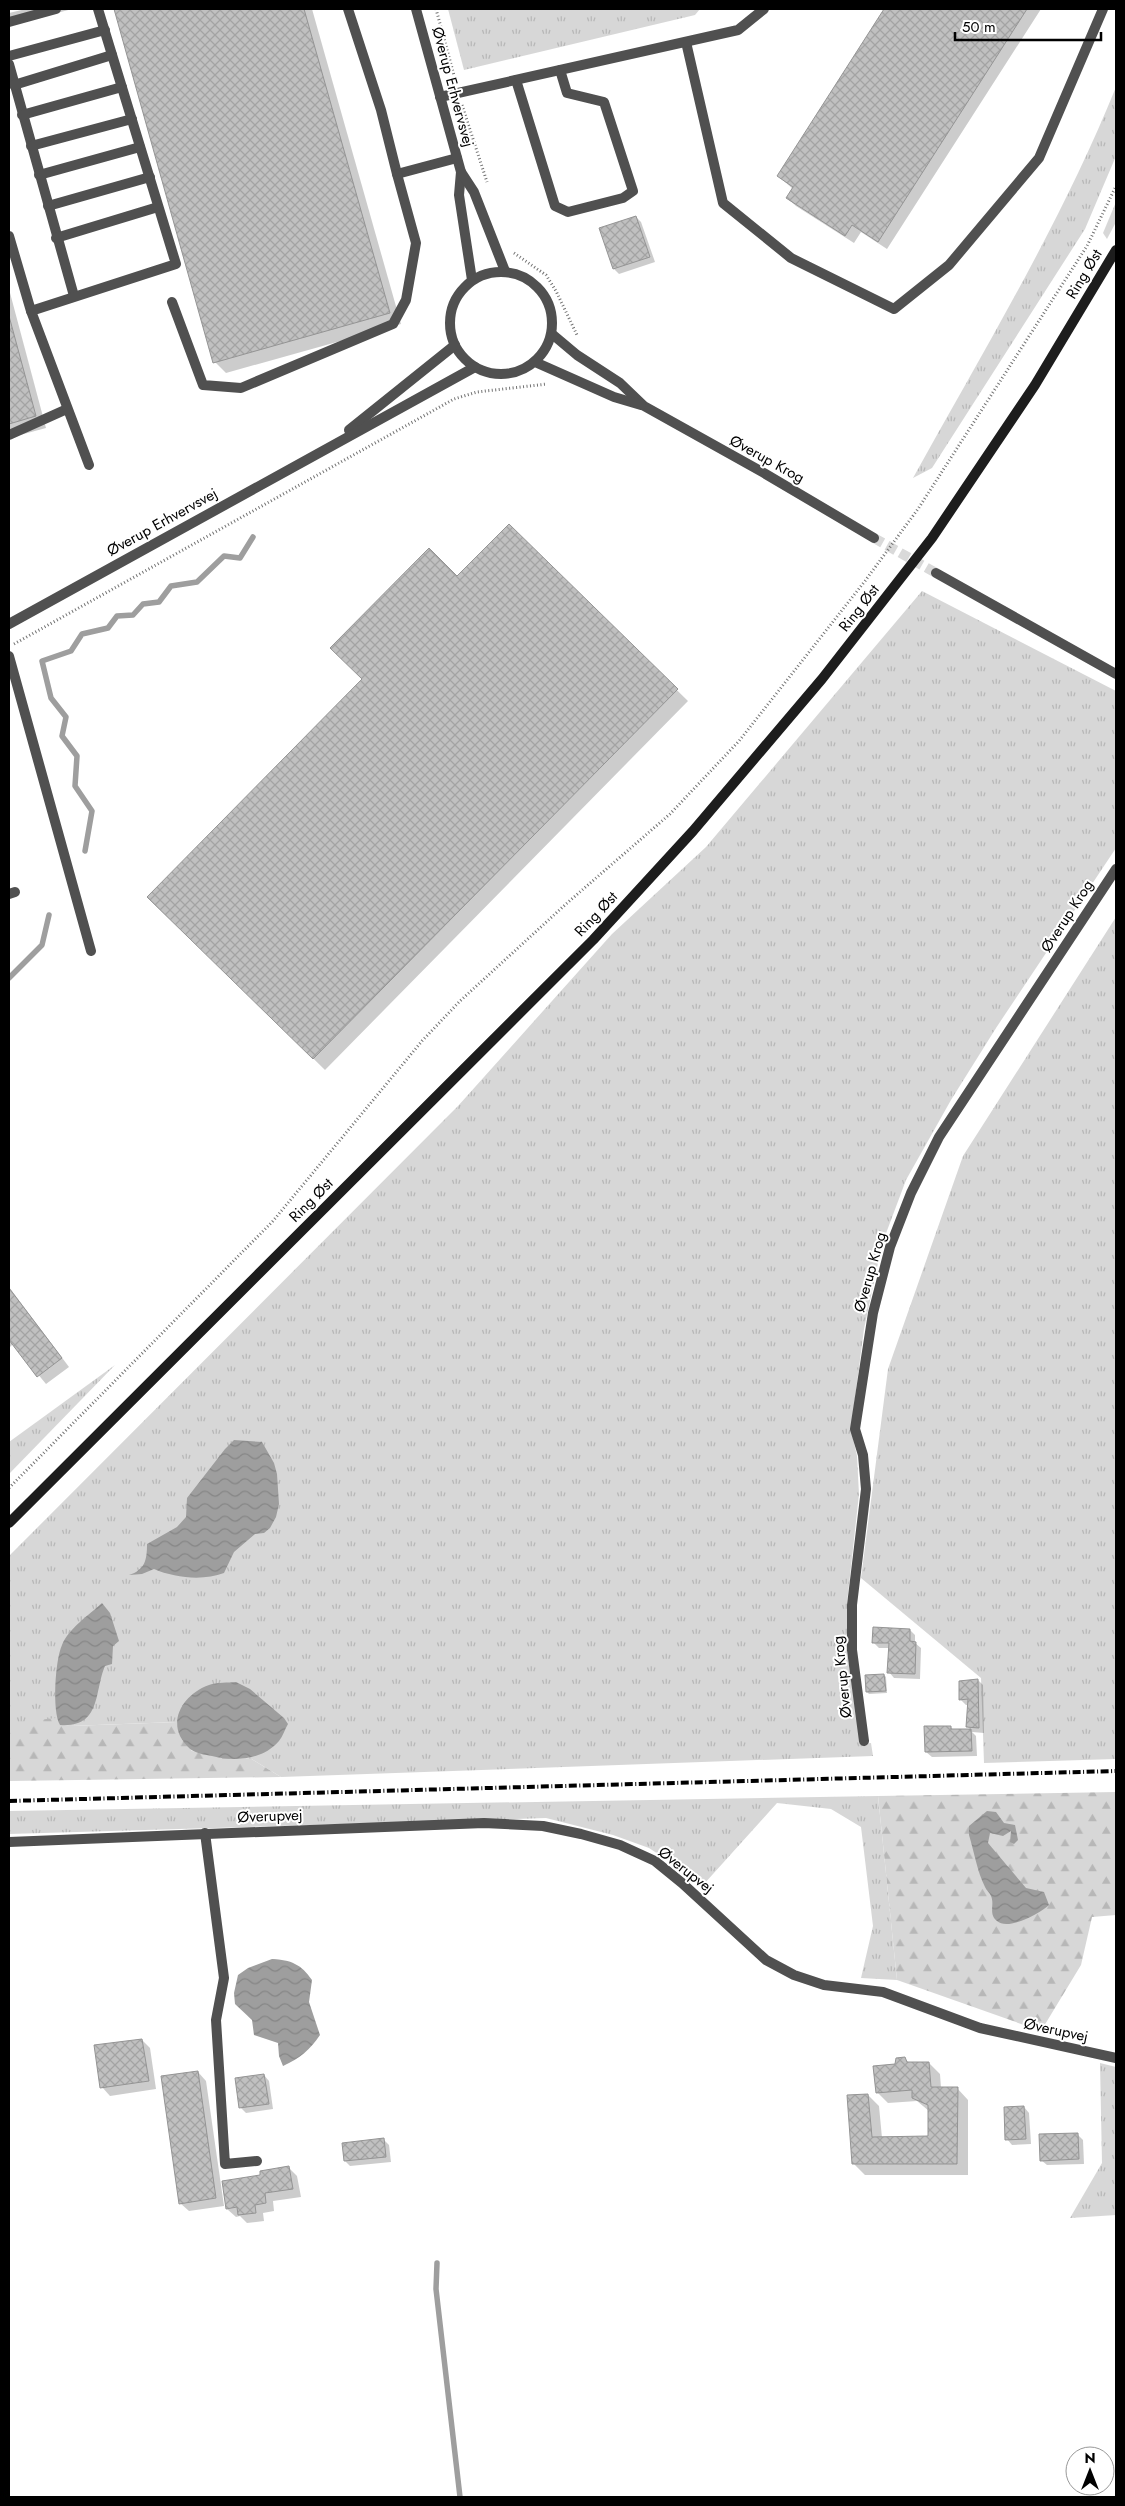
<svg xmlns="http://www.w3.org/2000/svg" width="1125" height="2506" viewBox="0 0 1125 2506" font-family="Jost,sans-serif">
<style>
.grass{fill:url(#grass-tufts)}
.forest{fill:url(#forest-firs)}
.water{fill:url(#water-waves)}
.shadow{fill:#0003}
.lines{fill:none;stroke-linecap:round;stroke-linejoin:round}
.stream{stroke:#9e9e9e;stroke-width:5.5}
.building{fill:url(#building-cross-hatch);stroke:#949494}
.street-tunnel{stroke:#d9d9d9;stroke-width:10;stroke-dasharray:10 5;stroke-linecap:butt}
.path{stroke:#727272;stroke-width:3;stroke-dasharray:1 2.5;stroke-linecap:butt}
.lane{stroke:#505050;stroke-width:10}
.street{stroke:#505050;stroke-width:10}
.secondary{stroke:#1d1d1d;stroke-width:10}
.rail{stroke:#000;stroke-width:4;stroke-dasharray:8 2.5 1 2.5;stroke-linecap:butt}
.labels{text-anchor:middle;stroke-width:4;stroke-linejoin:round;paint-order:stroke}
.street-label{font-size:15px;fill:#000;stroke:#fff}
</style>
<defs>
<pattern id="grass-tufts" width="24" height="20" patternUnits="userSpaceOnUse" patternTransform="scale(1.25)"><rect width="24" height="20" fill="#d7d7d7"/><path d="M3 7l-1-3M5 7V3M7 7l1-3M15 17l-1-3M17 17v-4M19 17l1-3" fill="none" stroke="#b7b7b7"/></pattern>
<pattern id="forest-firs" width="22" height="20" patternUnits="userSpaceOnUse" patternTransform="scale(1.25)"><rect width="22" height="20" fill="#d7d7d7"/><path d="M5 1l3.5 6h-7zM16 11l3.5 6h-7z" fill="#b7b7b7"/></pattern>
<pattern id="water-waves" width="16" height="10" patternUnits="userSpaceOnUse" patternTransform="scale(1.25)"><rect width="16" height="10" fill="#9e9e9e"/><path d="M0 5q4-4 8 0t8 0" fill="none" stroke="#868686"/></pattern>
<pattern id="building-cross-hatch" width="8" height="8" patternUnits="userSpaceOnUse" patternTransform="scale(1.25)"><rect width="8" height="8" fill="#c0c0c0"/><path d="M0 0l8 8M0 8l8-8" fill="none" stroke="#a3a3a3"/></pattern>
</defs>
<rect width="100%" height="100%" fill="#fff"/>
<g class="grass">
<path d="M448 9H700L695 15 464 70Z"/>
<path d="M1116 87V156L1085 229 932 468 913 478C984 350 1061 223 1116 87Z"/>
<path d="M1116 202V222L1107 239 1103 233Z"/>
<path d="M922 591 1116 691V848L996 1028 951 1100 906 1180 882 1244 864 1329 851 1429 857 1456 859 1494 847 1603V1652L861 1744 871 1743 873 1756 281 1777 250 1758 176 1722 70 1726 9 1723V1556L458 1106 612 934 706 847Z"/>
<path d="M1116 917V1759L984 1763 981 1678 861 1578 888 1369 963 1156Z"/>
<path d="M115 1365 9 1474V1442Z"/>
<path d="M878 1796 897 1980 861 1978 873 1926 861 1827 831 1809 777 1803 704 1884 649 1848 613 1835 546 1818 9 1834V1811Z"/>
<path d="M1100 2063 1116 2067V2215L1070 2218 1102 2163Z"/>
</g>
<g class="forest">
<path d="M56 1718 60 1725 70 1726 177 1722 182 1740 192 1751 234 1759 250 1758 281 1777 9 1781V1723Z"/>
<path d="M1116 1792V1915L1092 1917 1081 1965 1041 2031 897 1980 878 1796Z"/>
</g>
<g class="water">
<path d="M234 1440 262 1442 274 1463 277 1474 279 1504 276 1517 270 1528 264 1533 255 1534 234 1552 224 1573C203 1581 175 1578 154 1569L142 1574 129 1575C145 1570 147 1560 147 1544L177 1527 186 1517 187 1498 225 1449Z"/>
<path d="M102 1603 110 1613 119 1641 113 1646 112 1664 105 1666C94 1691 102 1728 60 1725 52 1712 55 1660 62 1645 69 1628 89 1615 102 1603Z"/>
<path d="M236 1682 250 1689 284 1718 288 1724C285 1729 283 1736 279 1741 263 1760 234 1762 212 1756 205 1755 196 1753 190 1749 164 1726 181 1695 209 1685 217 1682 228 1683 236 1682Z"/>
<path d="M987 1811 996 1812 1004 1823 1015 1825 1018 1840 1014 1844 1010 1842 1011 1831 1003 1836 990 1833 988 1843 1026 1888 1044 1892 1049 1905C1041 1913 1008 1931 997 1921 988 1914 995 1905 991 1896 990 1893 986 1890 985 1887 977 1871 974 1851 969 1835V1826Z"/>
<path d="M272 1959C291 1960 301 1964 312 1980L309 2002 320 2035C310 2050 300 2058 283 2066L279 2056 278 2043 254 2035 252 2020 235 2004 234 1993 238 1975 248 1968Z"/>
</g>
<g class="shadow">
<path d="M26 9H72L9 26V13Z"/>
<path d="M115 9H312L401 324 226 373 215 362Z"/>
<path d="M886 9H1041L887 249 861 232 854 243 796 206 787 198 793 189 778 176Z"/>
<path d="M636 217 641 222 655 262 619 274 614 269 600 229Z"/>
<path d="M9 289 46 428 9 438Z"/>
<path d="M509 526 688 701 325 1070 149 897 363 679Z"/>
<path d="M9 1287 69 1367 46 1384 13 1344 9 1348Z"/>
<path d="M910 1630 915 1635V1643L921 1648 920 1679 894 1678 889 1672 890 1648H879L873 1642Z"/>
<path d="M884 1675 886 1677 887 1693 869 1694 867 1692Z"/>
<path d="M978 1680 983 1685 984 1733 972 1732 976 1736 977 1756 932 1757 926 1752 951 1727 954 1731 971 1730 968 1727 969 1705H966L960 1699V1682Z"/>
<path d="M142 2040 150 2048 156 2089 110 2096 102 2087Z"/>
<path d="M905 2059 910 2064 929 2063 940 2074 941 2088H957L968 2100V2175H865L854 2164 868 2095 879 2106 882 2138H929V2111L917 2101 888 2103 877 2092 897 2065Z"/>
<path d="M198 2072 206 2081 224 2206 189 2211 180 2203Z"/>
<path d="M264 2075 269 2081 273 2109 246 2113 241 2108Z"/>
<path d="M1024 2107 1029 2113 1031 2144 1012 2145 1007 2139Z"/>
<path d="M1077 2134 1083 2140 1084 2164 1047 2165 1041 2160Z"/>
<path d="M383 2139 389 2145 391 2162 350 2166 345 2161 343 2144Z"/>
<path d="M289 2168 297 2176 301 2197 273 2201 274 2211 263 2213 264 2221 247 2223 240 2216 236 2217 227 2209 262 2176Z"/>
</g>
<g class="lines">
<g class="stream">
<path d="M85 851 92 811 75 786 77 756 62 736 66 717 51 698 42 661 71 651 82 634 108 628 117 616 133 615 143 604 159 602 171 586 197 582 224 556 240 558 253 537"/>
<path d="M9 978 42 945 49 915"/>
<path d="M437 2263 436 2289 460 2497"/>
</g>
</g>
<g class="building">
<path d="M114 9H304L390 313 213 363Z"/>
<path d="M884 9H1027L878 242 852 225 845 236 786 198 793 187 777 176Z"/>
<path d="M636 216 650 257 613 269 599 228Z"/>
<path d="M9 316 36 416 9 424Z"/>
<path d="M509 524 678 689 313 1059 147 897 362 679 330 648 429 548 457 576Z"/>
<path d="M9 1288 62 1358 37 1377 9 1340Z"/>
<path d="M873 1627 910 1629V1641L916 1642 915 1674 887 1673 889 1643H872Z"/>
<path d="M884 1674 886 1691 866 1692 865 1675Z"/>
<path d="M978 1679 979 1728 966 1727 968 1699 959 1700V1681Z"/>
<path d="M924 1726H951V1729H971L972 1751 925 1752Z"/>
<path d="M142 2039 149 2081 100 2088 94 2045Z"/>
<path d="M905 2057 907 2062H929L931 2087H958L957 2164H852L847 2095 868 2094 872 2137 928 2136V2105L912 2098V2090L876 2093 873 2066 895 2064 896 2058Z"/>
<path d="M198 2071 216 2198 179 2204 161 2076Z"/>
<path d="M264 2074 269 2104 239 2108 235 2078Z"/>
<path d="M1024 2106 1026 2139 1005 2140 1004 2107Z"/>
<path d="M1078 2133 1079 2159 1040 2161 1039 2134Z"/>
<path d="M384 2138 386 2157 344 2161 342 2143Z"/>
<path d="M289 2166 293 2189 265 2193 266 2203 255 2205 256 2213 238 2215 237 2207 226 2209 222 2181 260 2175V2171Z"/>
</g>
<g class="lines">
<path class="street-tunnel" d="M874 538 936 573"/>
<g class="path">
<path d="M436 9 455 79"/>
<path d="M462 105 487 182"/>
<path d="M514 253 546 275 556 291 577 335"/>
<path d="M14 644 454 399 477 392 547 384"/>
<path d="M9 1488 273 1221 422 1041 460 1001 566 904 670 814 739 741 865 581 918 509 1087 246 1116 186"/>
</g>
<g class="lane">
<path d="M348 9 381 110 397 174 457 158"/>
<path d="M9 22 56 9"/>
<path d="M686 42 723 203 791 258 894 309 949 265 1039 158 1103 9"/>
<path d="M9 56 105 30"/>
<path d="M9 64 74 296"/>
<path d="M516 80 555 206 568 212 623 198 633 191 604 102 567 93 560 70"/>
<path d="M14 85 112 55"/>
<path d="M440 97 738 30 764 9"/>
<path d="M22 115 122 87"/>
<path d="M31 146 132 119"/>
<path d="M39 175 140 147"/>
<path d="M48 206 150 177"/>
<path d="M9 236 31 311"/>
<path d="M56 238 158 207"/>
<path d="M172 302 203 385 241 388 393 324 406 300 416 243 397 174"/>
<path d="M9 435 67 409"/>
<path d="M89 465 31 311 176 264 98 9"/>
<path d="M9 894 15 892"/>
<path d="M205 1833 224 1978 216 2020 225 2164 257 2161"/>
</g>
<g class="street">
<path d="M416 9 461 172 459 195 472 280"/>
<path d="M461 172 474 192 505 271"/>
<circle cx="501" cy="323" r="51"/>
<path d="M552 334 577 355 620 383 644 406 764 473 874 538"/>
<path d="M535 362 614 397 641 405"/>
<path d="M349 430 455 345"/>
<path d="M936 573 1116 674"/>
<path d="M9 624 475 367"/>
<path d="M9 656 91 951"/>
<path d="M864 1741 852 1650V1605L866 1489 863 1455 855 1429 873 1313 890 1247 911 1193 939 1137 1116 869"/>
<path d="M9 1842 484 1823 543 1826 581 1834 620 1845 655 1861 682 1883 766 1960 794 1975 824 1985 883 1992 980 2028 1116 2058"/>
</g>
<path class="secondary" d="M9 1523 593 940 693 831 822 679 932 538 1035 385 1116 250"/>
<path class="rail" d="M9 1801 1116 1771"/>
</g>
<g class="labels">
<g class="street-label">
<text transform="translate(453 87) rotate(75)" y="5">Øverup Erhvervsvej</text>
<text transform="translate(1084 274) rotate(-59)" y="5">Ring Øst</text>
<text transform="translate(767 459) rotate(29)" y="5">Øverup Krog</text>
<text transform="translate(162 522) rotate(-29)" y="5">Øverup Erhvervsvej</text>
<text transform="translate(859 608) rotate(-52)" y="5">Ring Øst</text>
<text transform="translate(596 914) rotate(-47)" y="5">Ring Øst</text>
<text transform="translate(1067 916) rotate(-57)" y="5">Øverup Krog</text>
<text transform="translate(311 1200) rotate(-45)" y="5">Ring Øst</text>
<text transform="translate(870 1272) rotate(-74)" y="5">Øverup Krog</text>
<text transform="translate(842 1677) rotate(-96)" y="5">Øverup Krog</text>
<text transform="translate(270 1816) rotate(-2)" y="5">Øverupvej</text>
<text transform="translate(686 1870) rotate(38)" y="5">Øverupvej</text>
<text transform="translate(1056 2030) rotate(12)" y="5">Øverupvej</text>
</g>
</g>
<rect width="1125" height="2506" fill="none" stroke="#000000" stroke-width="20"/>
<g transform="translate(1090 2471)"><circle r="24" fill="#ffffff" stroke="#999999"/>
<path d="M0-4L9 19L0 12L-9 19Z" fill="#000000"/>
<text y="-8" font-size="14" font-weight="bold" text-anchor="middle" fill="#000000">N</text>
</g>
<path d="M955 32v8h146v-8" fill="none" stroke="#000000" stroke-width="2.5"/>
<text x="962" y="32" font-size="15" fill="#000000" stroke="#ffffff" stroke-width="4" paint-order="stroke">50 m</text>
</svg>
